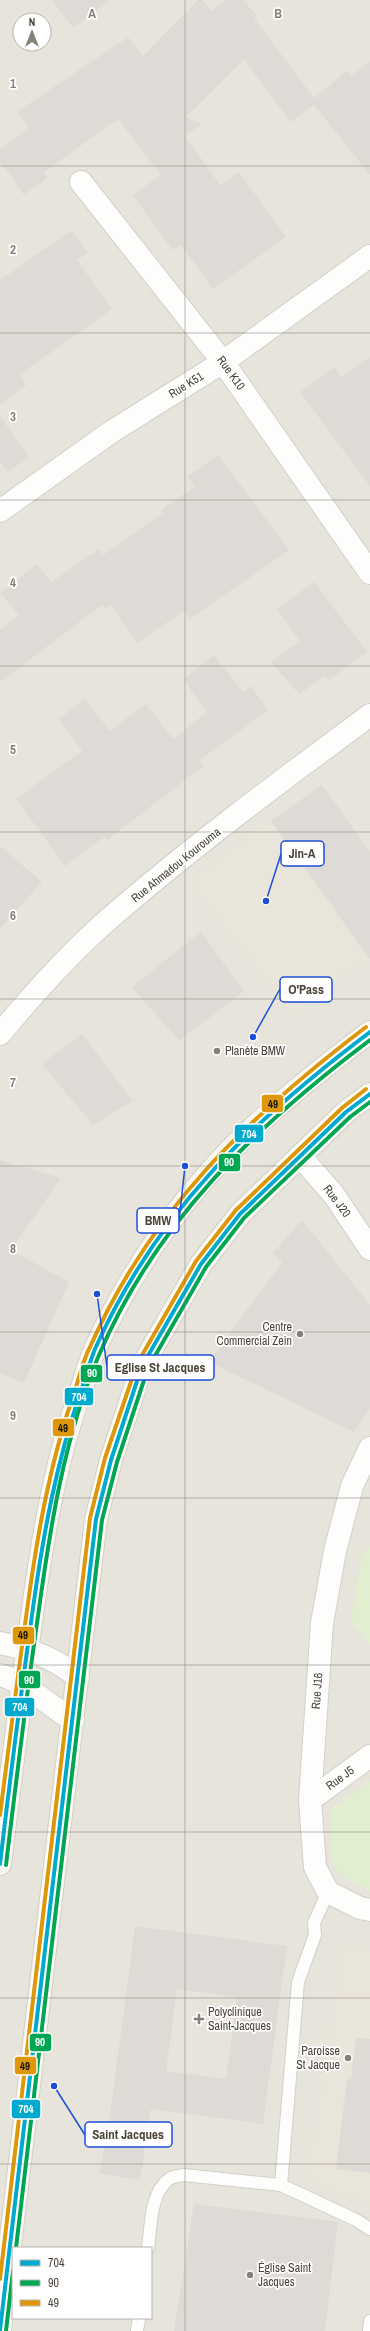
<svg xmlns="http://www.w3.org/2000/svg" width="370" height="2331" viewBox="0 0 370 2331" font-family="'Archivo Narrow',sans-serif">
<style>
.residential{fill:#e7e4dc;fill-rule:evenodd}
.education{fill:#eae5da}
.green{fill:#e1eecf}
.building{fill:#dedbd6;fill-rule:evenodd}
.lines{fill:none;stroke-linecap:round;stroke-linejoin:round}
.lane-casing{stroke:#d2d0cb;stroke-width:14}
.street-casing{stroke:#d2d0cb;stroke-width:24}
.secondary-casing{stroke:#d3cfc5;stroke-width:24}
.lane{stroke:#fdfdfc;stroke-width:12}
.street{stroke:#fdfdfc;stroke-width:22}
.secondary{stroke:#f7f6f1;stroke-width:22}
.bus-1-casing{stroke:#fff;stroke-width:7}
.bus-2-casing{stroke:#fff;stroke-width:7}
.bus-3-casing{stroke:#fff;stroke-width:7}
.bus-1{stroke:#00a9ce;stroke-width:4}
.bus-2{stroke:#00a651;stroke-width:4}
.bus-3{stroke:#dd9709;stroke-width:4}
.grid{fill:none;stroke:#868178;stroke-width:1;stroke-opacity:0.55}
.poi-dot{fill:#868178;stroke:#fff;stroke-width:1.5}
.labels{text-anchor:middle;stroke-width:3.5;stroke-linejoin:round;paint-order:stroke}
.street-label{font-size:12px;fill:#4b4439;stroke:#fff}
.poi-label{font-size:12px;fill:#4b4439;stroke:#fff;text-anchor:start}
.grid-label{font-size:13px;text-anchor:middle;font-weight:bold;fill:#868178;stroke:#fff;stroke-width:3.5;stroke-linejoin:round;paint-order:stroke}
.leader{fill:none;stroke:#1d4ed8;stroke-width:1.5}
.callout-dot{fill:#1d4ed8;stroke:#fff;stroke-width:1.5}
.callout{fill:#fff;stroke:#1d4ed8;stroke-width:1.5}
.callout-label{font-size:13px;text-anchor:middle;font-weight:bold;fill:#4b4439}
.line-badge{stroke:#fff;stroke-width:1.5}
.badge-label{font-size:11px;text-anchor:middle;font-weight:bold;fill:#fff}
.pale-badge-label{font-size:11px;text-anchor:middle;font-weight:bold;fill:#111}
</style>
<rect width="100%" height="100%" fill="#f4f2ee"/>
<path class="residential" d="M0 0H370V2331H0ZM20 20H44V44H20ZM13 2248H151V2318H13Z"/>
<g class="education">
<path d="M271 821 368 956 293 1015 187 880Z"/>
<path d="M343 1945 370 1950V2203L346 2198 326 2190 312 2180 308 2166Z"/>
</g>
<g class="green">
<path d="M370 1546V1644L351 1622 362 1553Z"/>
<path d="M370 1781V1891L342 1876 331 1859 332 1808Z"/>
</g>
<g class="building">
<path d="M52 0H110L73 28Z"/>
<path d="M198 0H202L212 11 226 0H243L257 16 254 18 314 98 347 71 351 76 370 61V175L314 105 290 122 244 59 186 117 202 124 185 136 220 185 239 172 286 237 213 289 181 245 172 250 133 195 161 175 118 119 44 172 48 178 24 195 0 161V149L29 128 17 112 128 37 143 56Z"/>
<path d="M72 230 88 253 77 260 112 309 19 375 26 385 0 405V280Z"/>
<path d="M370 357V486L300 392 334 367 342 377Z"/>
<path d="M0 416 29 457 8 472 0 461Z"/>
<path d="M218 455 289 550 190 619 184 611 137 643 111 605 105 609 102 605 0 682V630L19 615 0 593 37 564 51 582 99 549 103 555 163 513 161 510 195 486 188 476Z"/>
<path d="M314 582 367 652 329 680 325 676 299 694 271 662 300 641 277 609Z"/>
<path d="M214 655 243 692 251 686 268 710 200 760 204 766 107 840 104 837 65 866 16 799 82 751 58 719 85 699 110 731 146 704 173 739 207 712 183 679Z"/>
<path d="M322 785 370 852V959L271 821Z"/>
<path d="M0 846 42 882 0 929Z"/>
<path d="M201 932 244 991 179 1041 132 987Z"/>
<path d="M82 1034 133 1101 93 1125 42 1064Z"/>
<path d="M0 1160 61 1178 11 1250 69 1282 24 1383 0 1373Z"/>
<path d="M302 1220 370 1305V1408L354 1432 209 1362 282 1262 273 1253Z"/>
<path d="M135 1926 287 1946 263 2124 151 2109 140 2180 100 2174 111 2108ZM177 1989 237 1997 226 2079 166 2071Z"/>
<path d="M356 2038 370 2039V2173L336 2169 347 2079H351Z"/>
<path d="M194 2204 338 2222 325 2331H174Z"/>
</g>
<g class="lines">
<defs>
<g id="lane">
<path d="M281 2185 298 1982 315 1935 314 1923 328 1892"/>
<path d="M148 2248C151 2227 150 2193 169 2179 173 2176 179 2176 184 2175L281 2185 356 2220 370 2229"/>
<path d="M137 2331 139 2318"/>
<path d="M369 2331 370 2321"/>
</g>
<g id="street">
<path d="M81 182 223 362 370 573"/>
<path d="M0 511 111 432 223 362 370 256"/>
<path d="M0 1034C33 994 71 952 110 918 193 846 282 780 370 715"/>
<path d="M300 1156 334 1195 370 1249"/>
<path d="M370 1448 352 1486 335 1551 322 1623 310 1800 315 1867 328 1892 360 1908 370 1910"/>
<path d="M0 1643C30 1649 54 1658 78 1677"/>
<path d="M0 1675C26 1682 49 1706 73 1720"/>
<path d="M310 1800 370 1756"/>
</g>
<g id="secondary">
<path d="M0 1864C11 1774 22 1684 35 1594 45 1524 57 1456 81 1390 86 1375 90 1359 97 1345 134 1264 190 1186 255 1126 292 1092 330 1062 370 1032"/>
<path d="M0 2330 96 1519 111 1460 142 1366 201 1264 240 1214 346 1112 370 1094"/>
</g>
</defs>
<use href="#lane" class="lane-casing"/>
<use href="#street" class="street-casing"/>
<use href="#secondary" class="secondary-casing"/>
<use href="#lane" class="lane"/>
<use href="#street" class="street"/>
<use href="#secondary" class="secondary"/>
<defs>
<g id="bus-1">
<path d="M0 1864C10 1779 21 1693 33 1608 43 1536 56 1464 80 1394 85 1379 89 1364 95 1349 156 1212 252 1121 370 1032"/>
<path d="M0 2330 96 1519 111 1460 142 1366 201 1264 240 1214 346 1112 370 1094"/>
</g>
<g id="bus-2">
<path d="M6 1865C16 1782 26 1699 38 1616 50 1528 64 1437 99 1355 156 1221 257 1125 370 1040"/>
<path d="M16 2248 102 1520 117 1462 148 1368 206 1267 244 1218 350 1117 370 1102"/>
<path d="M6 2331 13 2271"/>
</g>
<g id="bus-3">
<path d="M0 1815C9 1744 18 1673 28 1603 38 1530 51 1459 75 1390 80 1375 83 1360 90 1347 151 1209 248 1117 366 1027"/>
<path d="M0 2279 90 1518 105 1458 137 1364 196 1261 236 1210 342 1108 366 1089"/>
</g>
</defs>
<use href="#bus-1" class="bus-1-casing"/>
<use href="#bus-2" class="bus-2-casing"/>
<use href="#bus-3" class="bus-3-casing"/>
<use href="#bus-1" class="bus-1"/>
<use href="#bus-2" class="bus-2"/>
<use href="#bus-3" class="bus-3"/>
</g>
<path class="grid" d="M185 0V2331M0 166H370M0 333H370M0 500H370M0 666H370M0 832H370M0 999H370M0 1166H370M0 1332H370M0 1498H370M0 1665H370M0 1832H370M0 1998H370M0 2164H370"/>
<g class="poi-dot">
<circle cx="217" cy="1051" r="4"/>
<circle cx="300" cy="1334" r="4"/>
<path d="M197 2013h4v4h4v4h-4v4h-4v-4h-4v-4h4z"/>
<circle cx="348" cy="2058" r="4"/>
<circle cx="250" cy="2275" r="4"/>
</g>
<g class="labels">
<g class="street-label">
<text transform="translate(231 373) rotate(54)" y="4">Rue K10</text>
<text transform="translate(186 385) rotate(-32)" y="4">Rue K51</text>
<text transform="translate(176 865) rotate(-39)" y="4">Rue Ahmadou Kourouma</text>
<text transform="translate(337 1201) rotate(53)" y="4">Rue J20</text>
<text transform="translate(317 1691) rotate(-86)" y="4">Rue J16</text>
<text transform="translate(340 1778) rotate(-36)" y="4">Rue J5</text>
</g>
<g class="poi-label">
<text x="225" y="1055">Planète BMW</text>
<text x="292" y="1331" text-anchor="end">Centre<tspan x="292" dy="14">Commercial Zein</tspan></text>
<text x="208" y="2016">Polyclinique<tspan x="208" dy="14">Saint-Jacques</tspan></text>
<text x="340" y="2055" text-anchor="end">Paroisse<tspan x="340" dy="14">St Jacque</tspan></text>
<text x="258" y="2272">Église Saint<tspan x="258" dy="14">Jacques</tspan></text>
</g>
</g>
<g class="grid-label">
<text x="92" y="18">A</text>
<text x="278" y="18">B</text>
<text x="13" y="88">1</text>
<text x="13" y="254">2</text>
<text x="13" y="421">3</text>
<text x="13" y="587">4</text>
<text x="13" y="754">5</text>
<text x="13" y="920">6</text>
<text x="13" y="1087">7</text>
<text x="13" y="1253">8</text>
<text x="13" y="1420">9</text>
</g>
<path class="leader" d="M266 901L281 854M253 1037L280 989M185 1166L179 1221M97 1294L107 1367M54 2086L85 2135"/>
<g class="callout-dot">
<circle cx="266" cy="901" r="4"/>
<circle cx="253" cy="1037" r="4"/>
<circle cx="185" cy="1166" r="4"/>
<circle cx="97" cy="1294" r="4"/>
<circle cx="54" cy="2086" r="4"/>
</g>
<g class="callout">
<rect x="281" y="841" width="43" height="25" rx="4"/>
<rect x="280" y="977" width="52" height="25" rx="4"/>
<rect x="137" y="1208" width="42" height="25" rx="4"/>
<rect x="107" y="1355" width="107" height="25" rx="4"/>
<rect x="85" y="2122" width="87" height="25" rx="4"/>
</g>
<g class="callout-label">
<text x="302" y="858">Jin-A</text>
<text x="306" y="994">O'Pass</text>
<text x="158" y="1225">BMW</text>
<text x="160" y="1372">Eglise St Jacques</text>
<text x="128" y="2139">Saint Jacques</text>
</g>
<g class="line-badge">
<rect x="261" y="1094" width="23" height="19" rx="4" fill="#dd9709"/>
<rect x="234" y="1124" width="30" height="19" rx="4" fill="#00a9ce"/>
<rect x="218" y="1153" width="23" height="19" rx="4" fill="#00a651"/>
<rect x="80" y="1364" width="23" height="19" rx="4" fill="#00a651"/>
<rect x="64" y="1387" width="30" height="19" rx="4" fill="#00a9ce"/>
<rect x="52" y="1418" width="23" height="19" rx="4" fill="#dd9709"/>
<rect x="12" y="1626" width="23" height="19" rx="4" fill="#dd9709"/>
<rect x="18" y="1670" width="23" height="19" rx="4" fill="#00a651"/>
<rect x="4" y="1697" width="31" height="20" rx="4" fill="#00a9ce"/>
<rect x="29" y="2033" width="23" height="19" rx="4" fill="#00a651"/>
<rect x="14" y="2056" width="23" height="19" rx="4" fill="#dd9709"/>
<rect x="11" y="2099" width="30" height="20" rx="4" fill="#00a9ce"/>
</g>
<g class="badge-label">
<text x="249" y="1138">704</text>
<text x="229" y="1166">90</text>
<text x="92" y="1377">90</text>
<text x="79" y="1401">704</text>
<text x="29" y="1684">90</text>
<text x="20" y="1711">704</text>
<text x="40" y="2046">90</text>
<text x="26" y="2113">704</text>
</g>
<g class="pale-badge-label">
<text x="273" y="1108">49</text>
<text x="63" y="1432">49</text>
<text x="23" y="1639">49</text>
<text x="25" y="2070">49</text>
</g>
<rect x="12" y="2247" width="140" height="72" fill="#ffffff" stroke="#b7b4b0"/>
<rect x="20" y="2260" width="20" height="6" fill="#00a9ce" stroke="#b7b4b0"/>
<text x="48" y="2267" font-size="12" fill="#4b4439">704</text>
<rect x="20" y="2280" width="20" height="6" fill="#00a651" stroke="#b7b4b0"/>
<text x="48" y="2287" font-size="12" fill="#4b4439">90</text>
<rect x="20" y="2300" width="20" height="6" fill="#dd9709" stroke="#b7b4b0"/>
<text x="48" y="2307" font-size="12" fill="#4b4439">49</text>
<g transform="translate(32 32)"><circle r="19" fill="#ffffff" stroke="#b7b4b0"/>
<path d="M0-3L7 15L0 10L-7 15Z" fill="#868178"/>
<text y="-6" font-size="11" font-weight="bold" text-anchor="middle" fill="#4b4439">N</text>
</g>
</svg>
